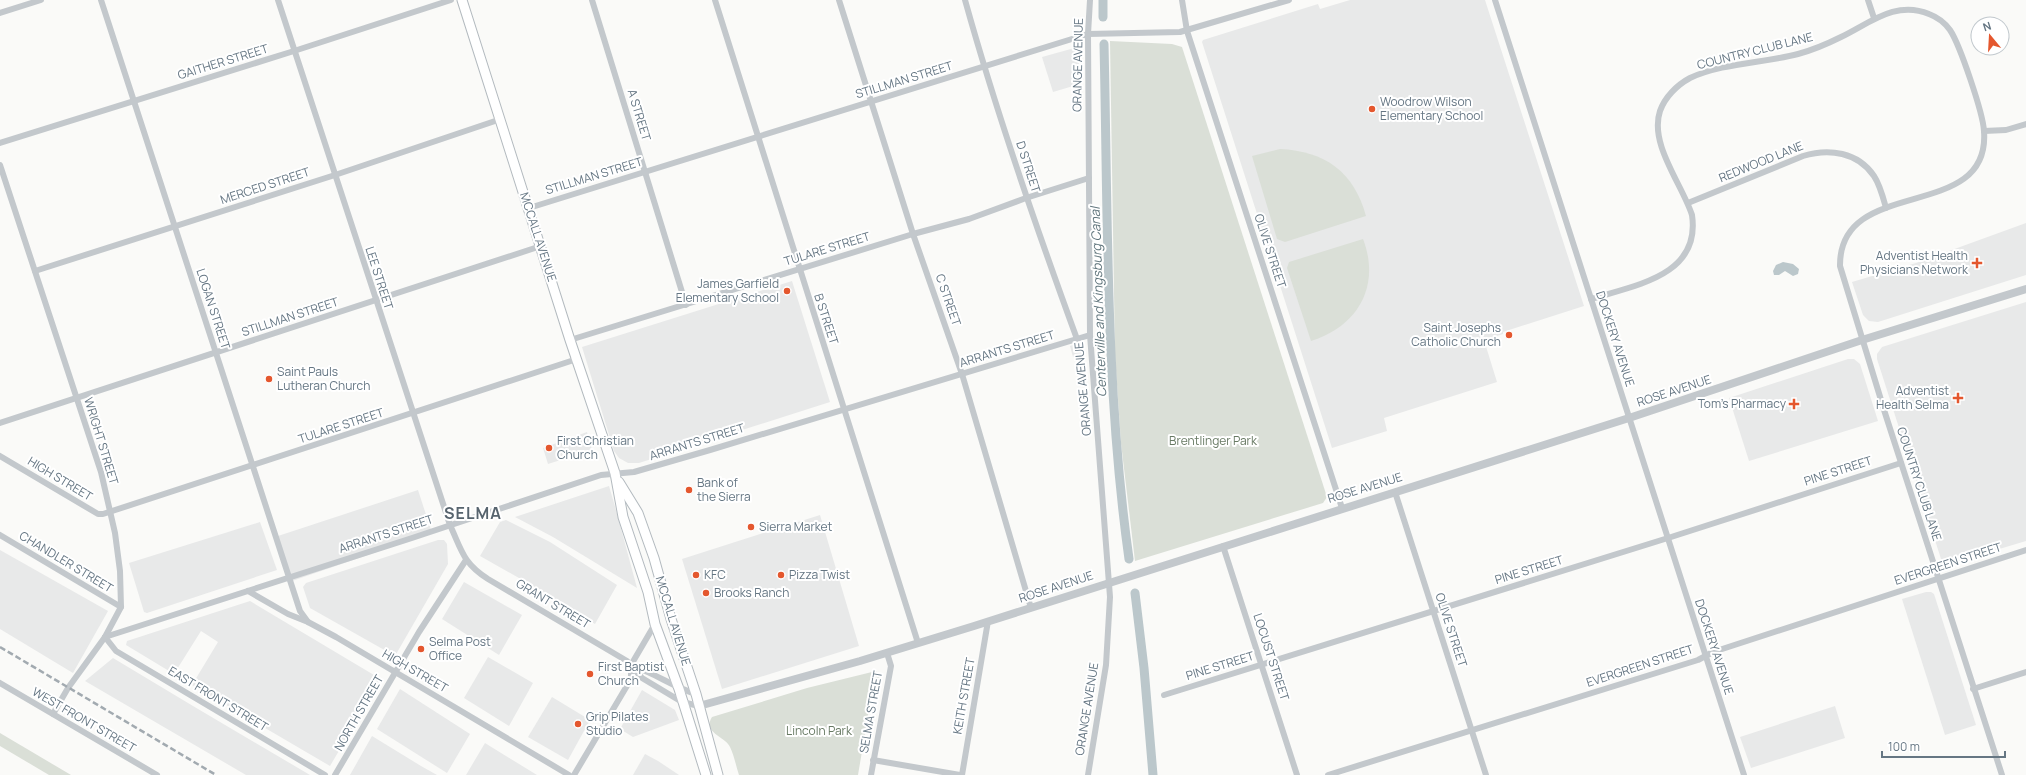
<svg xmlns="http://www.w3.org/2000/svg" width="2026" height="775" viewBox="0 0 2026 775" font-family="Manrope,sans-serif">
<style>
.built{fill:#e8e9e9}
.green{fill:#dadfd7}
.water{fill:#bbc7cb}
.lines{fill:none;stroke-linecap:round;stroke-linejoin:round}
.canal{stroke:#bbc7cb;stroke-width:9}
.secondary-casing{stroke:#b3babf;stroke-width:11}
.minor{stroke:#c3c8cc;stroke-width:6}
.tertiary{stroke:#c3c8cc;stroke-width:8}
.secondary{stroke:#fff;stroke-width:9}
.rail{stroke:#a2aab0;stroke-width:2.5;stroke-dasharray:6 3;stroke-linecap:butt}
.poi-dot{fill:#e4572e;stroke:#fff;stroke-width:1.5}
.labels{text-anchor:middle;stroke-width:4;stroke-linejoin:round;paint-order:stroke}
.street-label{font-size:12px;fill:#657683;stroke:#fff}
.poi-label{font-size:12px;fill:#657683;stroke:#fff;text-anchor:start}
.park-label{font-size:12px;fill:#687a64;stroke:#fff}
.water-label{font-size:13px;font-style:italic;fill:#60757c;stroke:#fff}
.district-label{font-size:16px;font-weight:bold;letter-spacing:1px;fill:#57646e;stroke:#fff}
</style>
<rect width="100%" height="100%" fill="#fafaf8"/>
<g class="built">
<path d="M1350 0H1485L1584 306 1503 332V334L1484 340 1497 382 1384 418 1387 431 1332 448 1202 42 1203 40 1318 4 1320 9Z"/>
<path d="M1078 47 1080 84 1053 92 1042 57Z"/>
<path d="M2026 223V275L1878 322 1869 321 1863 315 1852 282 1916 263Z"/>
<path d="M792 281 830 402 639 463H628L619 458 614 451 582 347Z"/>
<path d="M2026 302V541L1946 565 1942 562 1877 359V354L1882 347Z"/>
<path d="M1085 341V353L1073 357 1070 346Z"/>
<path d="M1848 359H1854L1860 364 1878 421 1749 461 1729 398Z"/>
<path d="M587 432 592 450 548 464 543 448Z"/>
<path d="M609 486 616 510 637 588 553 537 515 517Z"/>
<path d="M418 490 432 533 292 581 278 536Z"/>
<path d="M820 515 859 646 722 689 682 559Z"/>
<path d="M506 520 550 542 617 585 595 624 540 590 480 556 500 522Z"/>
<path d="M260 522 277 570 147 613 144 612 129 563Z"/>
<path d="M438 540H444L447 544 448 564 395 656 310 608 303 587 306 583Z"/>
<path d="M0 550 108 611 73 673 0 629Z"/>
<path d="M464 582 522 615 499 655 442 619Z"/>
<path d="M1926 592H1931L1934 594 1976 725 1945 735 1902 599Z"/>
<path d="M250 601 379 678V683L330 766 192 685 218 642 201 631 174 674 126 645 127 641Z"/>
<path d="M488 657 533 683 509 726 464 698Z"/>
<path d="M113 658 193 706 310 775H246L85 681Z"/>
<path d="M400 689 470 734 447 773 377 729Z"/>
<path d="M642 690 675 710 679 720 633 737 620 729Z"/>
<path d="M552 697 590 720 568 760 528 737Z"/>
<path d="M1835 706 1845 738 1751 768 1740 737Z"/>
<path d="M372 736 421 766 437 775H350Z"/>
<path d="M485 743 493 748 537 775H466Z"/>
<path d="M645 754 658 761 679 775H633Z"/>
</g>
<g class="green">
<path d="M1110 41 1172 44 1182 47 1327 497 1323 503 1135 561 1121 443 1115 355Z"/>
<path d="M1280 149C1325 151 1354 172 1366 216L1285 242 1277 239 1252 156Z"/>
<path d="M1363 239C1381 286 1358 326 1311 341L1287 268 1289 262Z"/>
<path d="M876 671 880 677 878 694 871 698 858 775H739C736 766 734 755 730 747 725 736 702 733 712 717L807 688Z"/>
<path d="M0 733 71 775H49L0 746Z"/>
</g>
<path class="water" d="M1783 262 1793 264 1799 269 1798 274 1793 276 1785 271 1779 275H1774L1773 271 1776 265Z"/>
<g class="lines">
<g class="canal">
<path d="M1103 0V17"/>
<path d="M1104 44C1108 215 1105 388 1129 559"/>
<path d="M1135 593 1144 668 1153 775"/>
</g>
<defs>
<g id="secondary">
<path d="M462 0 570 340 615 473 623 517 648 592 655 624 679 689 706 775"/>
<path d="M619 482 638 513 654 558 671 619 696 694 718 775"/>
</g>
</defs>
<use href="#secondary" class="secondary-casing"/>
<g class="minor">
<path d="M101 0 300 611 308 622"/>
<path d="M278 0 450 525C462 551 463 563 488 579L627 661 642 678 682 702 699 706"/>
<path d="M592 0 686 305"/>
<path d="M715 0 918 643"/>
<path d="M839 0 913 234 962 374 1031 608"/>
<path d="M965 0C997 115 1036 227 1077 339"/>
<path d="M1182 0 1187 31 1342 508"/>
<path d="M1495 0 1744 775"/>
<path d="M1868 0 1874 18"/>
<path d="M0 13 41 0"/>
<path d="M1984 131 2006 130 2026 124"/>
<path d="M0 143 294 51 451 0"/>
<path d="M0 165 101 472 115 533 120 571 121 607 105 637 68 688 53 714"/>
<path d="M1688 203 1803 156C1829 148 1858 152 1874 176 1880 185 1883 197 1886 208"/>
<path d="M529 208 1088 34 1180 32 1289 0"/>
<path d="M35 271 335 175 501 119"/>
<path d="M1591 299C1635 285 1701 276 1692 215 1682 184 1649 144 1660 111 1665 97 1677 85 1690 78 1722 63 1764 63 1798 54 1813 50 1827 44 1841 37 1870 23 1896 0 1929 14 1937 17 1945 23 1950 30 1960 45 1983 113 1984 131 1991 224 1839 174 1840 266L1885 413 2002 775"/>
<path d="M570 340 913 234 969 219 1026 198 1089 178"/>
<path d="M0 423 541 246"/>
<path d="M0 456 98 514H103L577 359"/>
<path d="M1395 492 1486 775"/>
<path d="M0 535 121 607"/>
<path d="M1223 546 1297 775"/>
<path d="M248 591 288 614 308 622 336 637 569 775"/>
<path d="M105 637 412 538 601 475 634 472 710 450 1090 335"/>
<path d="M105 637 116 651 325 775"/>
<path d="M632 666C655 673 673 687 696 694"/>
<path d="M0 683 157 775"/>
<path d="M1973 689 2026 672"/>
<path d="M1164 695 1668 538 1901 463"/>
<path d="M873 760 960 775"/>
<path d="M335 775 419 632 466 560"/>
<path d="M574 775 631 679V665L655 624"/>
<path d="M871 775 891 666 887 653"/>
<path d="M962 775 988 621"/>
<path d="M1088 775 1106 665 1110 597 1090 335 1088 34 1090 0"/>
<path d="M1328 775 1698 660 1713 652 2026 550"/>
</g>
<path class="tertiary" d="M699 706 860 661 974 626 1629 418 1862 340 2026 289"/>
<use href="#secondary" class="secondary"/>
<path class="rail" d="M0 647 216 775"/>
</g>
<g class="poi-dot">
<circle cx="1372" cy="109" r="4"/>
<path d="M1975 257h4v4h4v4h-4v4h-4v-4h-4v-4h4z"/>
<circle cx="787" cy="291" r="4"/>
<circle cx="1509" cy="335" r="4"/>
<circle cx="269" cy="379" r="4"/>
<path d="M1956 392h4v4h4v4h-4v4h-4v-4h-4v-4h4z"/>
<path d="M1792 398h4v4h4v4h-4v4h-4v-4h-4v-4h4z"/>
<circle cx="549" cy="448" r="4"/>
<circle cx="689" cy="490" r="4"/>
<circle cx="751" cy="527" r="4"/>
<circle cx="696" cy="575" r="4"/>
<circle cx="781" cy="575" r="4"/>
<circle cx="706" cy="593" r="4"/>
<circle cx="421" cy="649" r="4"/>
<circle cx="590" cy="674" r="4"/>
<circle cx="578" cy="724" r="4"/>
</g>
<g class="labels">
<g class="street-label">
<text transform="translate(1755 51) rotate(-14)" y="4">COUNTRY CLUB LANE</text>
<text transform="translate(223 62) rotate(-17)" y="4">GAITHER STREET</text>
<text transform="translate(1078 65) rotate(-89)" y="4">ORANGE AVENUE</text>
<text transform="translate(904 80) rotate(-17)" y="4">STILLMAN STREET</text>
<text transform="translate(639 115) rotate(73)" y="4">A STREET</text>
<text transform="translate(1761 162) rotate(-22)" y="4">REDWOOD LANE</text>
<text transform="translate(1028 167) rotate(72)" y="4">D STREET</text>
<text transform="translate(594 176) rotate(-17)" y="4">STILLMAN STREET</text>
<text transform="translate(265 186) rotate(-18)" y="4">MERCED STREET</text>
<text transform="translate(538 237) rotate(72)" y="4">MCCALL AVENUE</text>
<text transform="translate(827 249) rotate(-17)" y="4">TULARE STREET</text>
<text transform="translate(1270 251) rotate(72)" y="4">OLIVE STREET</text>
<text transform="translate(379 278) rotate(72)" y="4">LEE STREET</text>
<text transform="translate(948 300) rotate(71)" y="4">C STREET</text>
<text transform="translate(213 309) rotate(72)" y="4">LOGAN STREET</text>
<text transform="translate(290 317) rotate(-18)" y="4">STILLMAN STREET</text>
<text transform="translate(826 319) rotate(72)" y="4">B STREET</text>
<text transform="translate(1615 339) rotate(72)" y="4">DOCKERY AVENUE</text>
<text transform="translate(1007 349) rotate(-17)" y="4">ARRANTS STREET</text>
<text transform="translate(1083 389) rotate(-95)" y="4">ORANGE AVENUE</text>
<text transform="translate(1674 391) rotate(-18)" y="4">ROSE AVENUE</text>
<text transform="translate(341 426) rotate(-18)" y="4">TULARE STREET</text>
<text transform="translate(101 441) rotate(73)" y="4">WRIGHT STREET</text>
<text transform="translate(697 442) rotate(-17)" y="4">ARRANTS STREET</text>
<text transform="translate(1838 471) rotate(-18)" y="4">PINE STREET</text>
<text transform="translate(60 479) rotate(31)" y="4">HIGH STREET</text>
<text transform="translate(1919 484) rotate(72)" y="4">COUNTRY CLUB LANE</text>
<text transform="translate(1365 488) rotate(-17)" y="4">ROSE AVENUE</text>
<text transform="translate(386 534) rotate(-18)" y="4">ARRANTS STREET</text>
<text transform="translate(66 562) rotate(31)" y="4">CHANDLER STREET</text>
<text transform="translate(1948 564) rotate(-18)" y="4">EVERGREEN STREET</text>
<text transform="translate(1529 570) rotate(-17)" y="4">PINE STREET</text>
<text transform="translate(1056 587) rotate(-18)" y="4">ROSE AVENUE</text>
<text transform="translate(553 604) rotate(31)" y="4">GRANT STREET</text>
<text transform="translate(673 621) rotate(73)" y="4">MCCALL AVENUE</text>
<text transform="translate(1451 630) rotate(72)" y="4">OLIVE STREET</text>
<text transform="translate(1714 647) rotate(72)" y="4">DOCKERY AVENUE</text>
<text transform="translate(1271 657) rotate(72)" y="4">LOCUST STREET</text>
<text transform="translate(1220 666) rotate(-17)" y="4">PINE STREET</text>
<text transform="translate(1640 666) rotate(-18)" y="4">EVERGREEN STREET</text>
<text transform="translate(415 671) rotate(30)" y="4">HIGH STREET</text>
<text transform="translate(964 696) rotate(-80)" y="4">KEITH STREET</text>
<text transform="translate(218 699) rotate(31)" y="4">EAST FRONT STREET</text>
<text transform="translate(1087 709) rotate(-81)" y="4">ORANGE AVENUE</text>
<text transform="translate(871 712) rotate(-80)" y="4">SELMA STREET</text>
<text transform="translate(359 713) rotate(-60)" y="4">NORTH STREET</text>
<text transform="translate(84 720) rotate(30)" y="4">WEST FRONT STREET</text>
</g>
<g class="poi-label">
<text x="1380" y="106">Woodrow Wilson<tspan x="1380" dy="14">Elementary School</tspan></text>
<text x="1968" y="260" text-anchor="end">Adventist Health<tspan x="1968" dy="14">Physicians Network</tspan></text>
<text x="779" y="288" text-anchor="end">James Garfield<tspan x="779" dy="14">Elementary School</tspan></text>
<text x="1501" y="332" text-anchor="end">Saint Josephs<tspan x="1501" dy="14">Catholic Church</tspan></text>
<text x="277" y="376">Saint Pauls<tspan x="277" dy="14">Lutheran Church</tspan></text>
<text x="1949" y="395" text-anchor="end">Adventist<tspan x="1949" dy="14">Health Selma</tspan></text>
<text x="1786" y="408" text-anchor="end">Tom's Pharmacy</text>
<text x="557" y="445">First Christian<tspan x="557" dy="14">Church</tspan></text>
<text x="697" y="487">Bank of<tspan x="697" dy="14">the Sierra</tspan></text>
<text x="759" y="531">Sierra Market</text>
<text x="704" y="579">KFC</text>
<text x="789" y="579">Pizza Twist</text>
<text x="714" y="597">Brooks Ranch</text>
<text x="429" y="646">Selma Post<tspan x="429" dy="14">Office</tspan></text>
<text x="598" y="671">First Baptist<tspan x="598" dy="14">Church</tspan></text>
<text x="586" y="721">Grip Pilates<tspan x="586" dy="14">Studio</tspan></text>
</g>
<g class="park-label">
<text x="1213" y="445">Brentlinger Park</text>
<text x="819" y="735">Lincoln Park</text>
</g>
<g class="water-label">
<text transform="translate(1098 302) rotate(-92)" y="5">Centerville and Kingsburg Canal</text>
</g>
<g class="district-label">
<text x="473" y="519">SELMA</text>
</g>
</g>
<g transform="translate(1990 36) rotate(342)"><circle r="19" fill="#ffffff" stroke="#c1c8cd"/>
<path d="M0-3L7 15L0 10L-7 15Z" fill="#e4572e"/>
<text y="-6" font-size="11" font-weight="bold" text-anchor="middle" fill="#657683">N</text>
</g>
<path d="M1882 751v6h123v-6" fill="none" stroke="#657683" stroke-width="2"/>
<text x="1888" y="751" font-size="12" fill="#657683" stroke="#ffffff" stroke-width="3" paint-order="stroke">100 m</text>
</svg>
